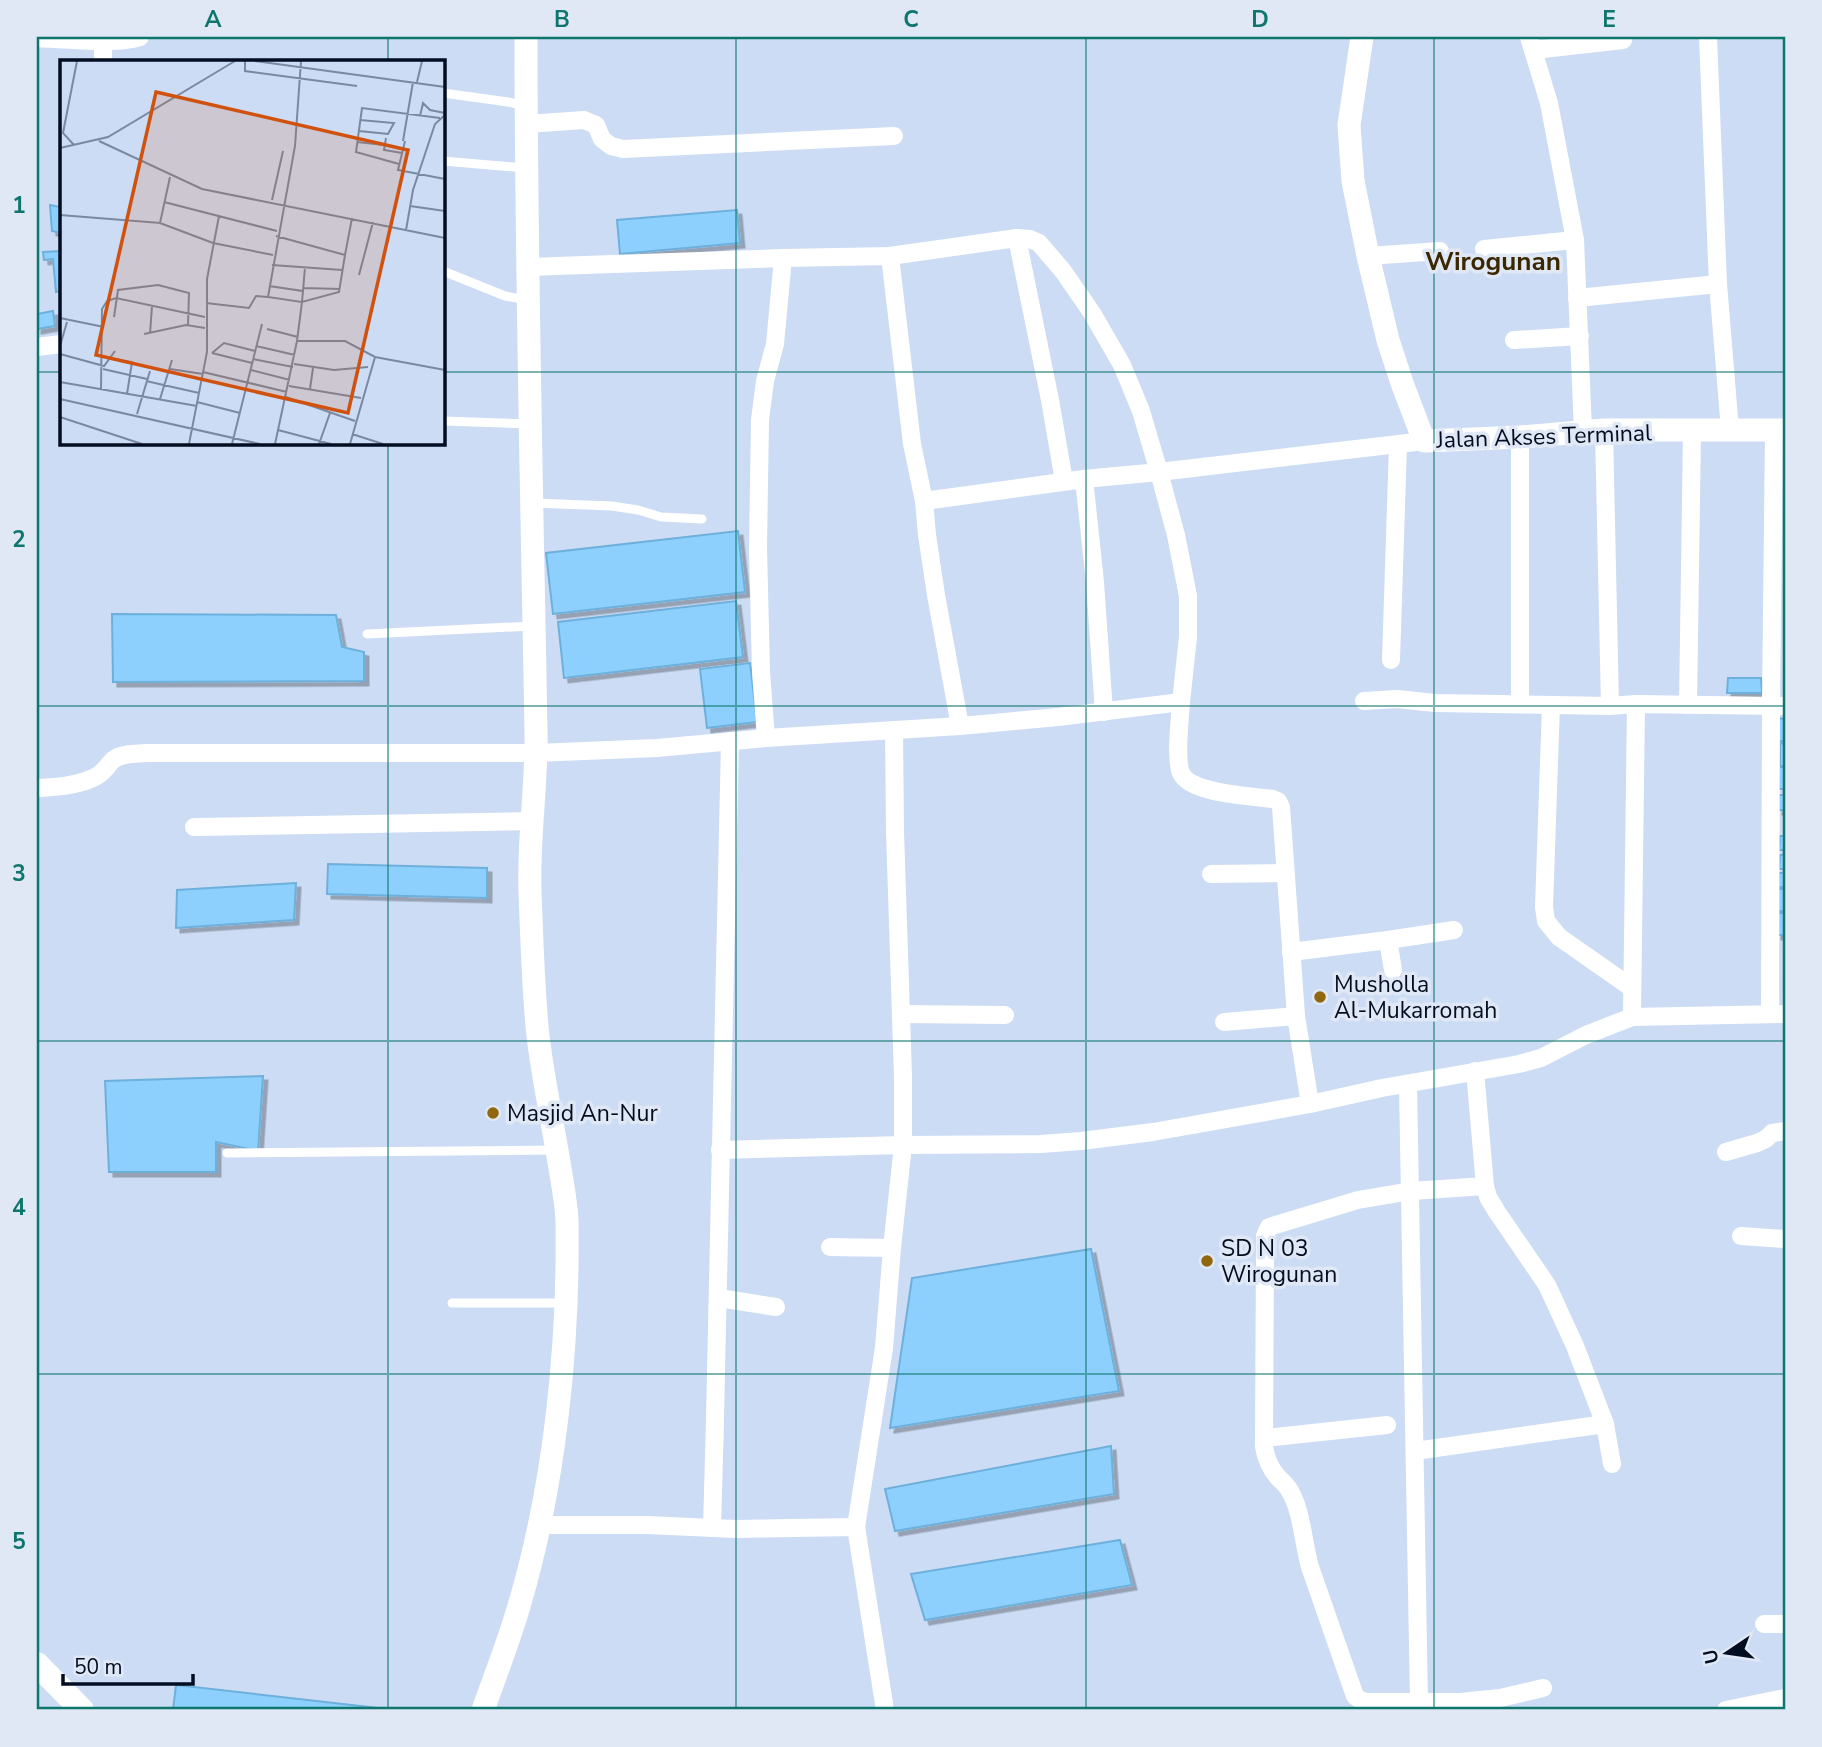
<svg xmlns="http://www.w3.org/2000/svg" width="1822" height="1747" viewBox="0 0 1822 1747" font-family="'Nunito Sans',sans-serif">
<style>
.building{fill:#8dd0fd;stroke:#6eb0dc;stroke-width:2;filter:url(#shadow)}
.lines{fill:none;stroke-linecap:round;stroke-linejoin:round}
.service{stroke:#fff;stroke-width:9}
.minor{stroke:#fff;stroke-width:18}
.tertiary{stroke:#fff;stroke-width:23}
.secondary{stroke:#fff;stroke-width:24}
.grid{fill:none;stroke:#0f766e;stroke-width:2;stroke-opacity:0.55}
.poi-dot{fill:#90660e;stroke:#e0e8f5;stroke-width:2.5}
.labels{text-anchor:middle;stroke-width:7;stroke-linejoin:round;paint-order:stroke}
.street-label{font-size:23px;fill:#020d21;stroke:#e0e8f5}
.poi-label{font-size:23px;fill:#020d21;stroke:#e0e8f5;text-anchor:start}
.quarter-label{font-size:26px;font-weight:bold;fill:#3b2700;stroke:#e0e8f5}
.inset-road{fill:none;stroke:#7b89a0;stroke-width:2}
.view{fill:#d1510e;fill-opacity:0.15;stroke:#d1510e;stroke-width:3.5}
.inset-edge{fill:none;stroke:#020d21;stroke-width:3.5}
.neatline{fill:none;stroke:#0f766e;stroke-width:2.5}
.grid-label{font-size:23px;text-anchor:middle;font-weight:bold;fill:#0f766e}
</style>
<defs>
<filter id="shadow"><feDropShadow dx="4.5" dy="4.5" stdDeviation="0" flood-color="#0004"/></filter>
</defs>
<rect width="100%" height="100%" fill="#ccdcf4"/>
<g class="building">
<path d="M50 205 61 207V233L52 231Z"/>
<path d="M737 210 740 243 620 254 617 220Z"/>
<path d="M61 251V291L56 292 53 259 44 260 43 252Z"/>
<path d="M53 311 55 326 37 329V314Z"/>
<path d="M738 531 745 592 553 614 546 553Z"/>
<path d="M736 601 743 657 564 678 558 622Z"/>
<path d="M112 614 336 615 342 647 364 652V681L113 682Z"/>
<path d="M750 663 757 722 707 728 700 669Z"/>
<path d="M1728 678H1761L1762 693H1727Z"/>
<path d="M1778 718 1785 719V741H1778Z"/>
<path d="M1780 743 1785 744V766H1780Z"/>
<rect x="1779" y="767" width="6" height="22"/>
<path d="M1779 795H1785V810H1778Z"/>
<path d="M1780 836H1785V850H1779Z"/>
<path d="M1780 855H1785V869H1779Z"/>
<path d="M328 864 487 868V898L327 894Z"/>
<path d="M1779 873H1785V887H1778Z"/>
<path d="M296 883 294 920 176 928 177 890Z"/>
<rect x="1777" y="889" width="8" height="22"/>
<rect x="1777" y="913" width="8" height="22"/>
<path d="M263 1076 258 1151 216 1142V1172H109L105 1081Z"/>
<path d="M1091 1249 1119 1391 890 1428 912 1278Z"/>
<path d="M1111 1446 1114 1494 895 1531 885 1489Z"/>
<path d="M1120 1540 1132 1585 925 1620 911 1574Z"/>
<path d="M176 1685 396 1710H173Z"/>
</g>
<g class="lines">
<g class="service">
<path d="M443 93 508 102 525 106"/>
<path d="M443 161 526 168"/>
<path d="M443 271 505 296 527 300"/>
<path d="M443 421 529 424"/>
<path d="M533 503 612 506 638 510 661 517 702 519"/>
<path d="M367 634 532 626"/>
<path d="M227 1153 555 1150"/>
<path d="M452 1303H565"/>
</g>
<g class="minor">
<path d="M1529 37 1549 103 1575 240 1583 431"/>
<path d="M1708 37 1718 284 1730 430"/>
<path d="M37 38C62 39 118 45 140 37"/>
<path d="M1534 50 1623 40"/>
<path d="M103 61V41"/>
<path d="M527 124 584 120 596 125 602 139 611 146 623 149 894 136"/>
<path d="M1017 238 1050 400 1064 481"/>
<path d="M1484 249 1575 240"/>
<path d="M890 256 912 444 924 501 927 535 936 595 960 726"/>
<path d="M1368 256 1440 251"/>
<path d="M528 267 783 258"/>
<path d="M1577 298 1718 284"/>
<path d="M1514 340 1580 336"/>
<path d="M37 347 61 344"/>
<path d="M1604 430 1610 706"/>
<path d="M924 501 1084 479 1095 582 1104 712"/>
<path d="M1391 660 1398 445"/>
<path d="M1364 701 1397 699 1435 703 1610 706 1636 704 1785 706"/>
<path d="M1181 702C1180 719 1175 759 1181 773 1190 794 1252 796 1273 799L1278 801 1281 807 1296 1016 1310 1104"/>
<path d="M1520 704V437"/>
<path d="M1551 705 1544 907 1546 921 1559 937 1632 988"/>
<path d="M1688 705 1692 431"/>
<path d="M766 738 761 672 758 548 760 420 765 381 775 344 783 258 890 256 1017 238 1030 239 1039 243 1063 271 1092 313 1122 365 1141 411 1159 472 1084 479"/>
<path d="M37 788C55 787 76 786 93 778 103 774 106 767 113 760 121 753 137 754 146 753H536L657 748 766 738 960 726 1058 717 1181 702 1188 637V596L1176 535 1159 472 1424 441"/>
<path d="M194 827 532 821"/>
<path d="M1211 874 1285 873"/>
<path d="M1388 940 1454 930"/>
<path d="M1291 952 1388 940 1393 970"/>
<path d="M901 1014 1005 1015"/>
<path d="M1770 1014 1771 706 1774 430"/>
<path d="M1632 1017 1636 704"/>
<path d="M1224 1022 1296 1016"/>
<path d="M1475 1071 1485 1186 1488 1197 1497 1212 1547 1285 1575 1346 1605 1424 1612 1464"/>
<path d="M1408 1084 1419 1702 1422 1710"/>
<path d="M720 1150 903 1145 1041 1144 1081 1141 1153 1132 1310 1104 1382 1088 1519 1064 1541 1058 1586 1035 1632 1017 1785 1014"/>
<path d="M1726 1152 1757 1143 1766 1139 1772 1133 1785 1131"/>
<path d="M1485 1186 1411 1191 1358 1200 1269 1227 1265 1236V1249L1264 1447C1266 1458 1269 1467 1277 1476 1280 1480 1285 1483 1288 1488 1302 1508 1303 1543 1310 1567L1355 1696 1360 1700 1366 1702H1460L1500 1698 1543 1688"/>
<path d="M1741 1236 1785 1239"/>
<path d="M830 1247 892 1248"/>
<path d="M719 1298 776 1307"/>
<path d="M1265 1438 1387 1425"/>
<path d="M1415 1451 1605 1424"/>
<path d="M539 1525H647L736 1529 856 1527 885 1710"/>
<path d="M856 1527 884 1348 892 1248 903 1145V1077L895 831 894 730"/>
<path d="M712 1528C720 1266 722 1004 730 741"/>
<path d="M1764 1624H1785"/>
<path d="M1726 1710 1785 1698"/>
</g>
<g class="tertiary">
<path d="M1362 37 1349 125 1353 181 1368 256 1388 340 1402 383 1424 441 1520 437 1604 430H1785"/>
<path d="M483 1710C495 1676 509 1641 519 1606 555 1485 569 1346 567 1220 566 1201 562 1181 559 1162 552 1120 543 1078 538 1036 533 989 532 940 530 892 528 839 537 785 536 732 532 500 526 268 526 37"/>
</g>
<path class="secondary" d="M37 1664 82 1710"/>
</g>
<path class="grid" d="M388 37V61M736 37V1710M1086 37V1710M1434 37V1710M37 372H61M443 372H1785M388 443V1710M37 706H1785M37 1041H1785M37 1374H1785"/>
<g class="poi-dot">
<circle cx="1320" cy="997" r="7"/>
<circle cx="493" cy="1113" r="7"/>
<circle cx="1207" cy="1261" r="7"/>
</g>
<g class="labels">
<g class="street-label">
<text transform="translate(1544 436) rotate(-2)" y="8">Jalan Akses Terminal</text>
</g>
<g class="poi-label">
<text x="1334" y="992">Musholla<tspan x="1334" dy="26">Al-Mukarromah</tspan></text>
<text x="507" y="1121">Masjid An-Nur</text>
<text x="1221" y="1256">SD N 03<tspan x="1221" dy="26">Wirogunan</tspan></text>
</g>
<g class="quarter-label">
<text x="1493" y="270">Wirogunan</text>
</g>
</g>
<g transform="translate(60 60)">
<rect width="385" height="385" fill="#ccdcf4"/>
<path class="inset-road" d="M185 1V11L297 26M195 1 385 27M357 22 362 1M360 56 363 43 370 50 385 53M299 71 328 74 334 63 300 60M326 78 324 90 342 93M39 81 142 129 385 178M343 81 353 22M345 81 338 110 385 119M297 82 324 85M14 85 3 73 17 1M0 88 48 77 175 1M339 104 296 92 302 48 380 58M212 140 223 91M104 142 217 171M350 146 385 151M0 155 100 163 110 117M100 163 153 183 213 195M346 170 353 130 375 64 385 55M216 176 285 195 279 232 242 242 243 231M285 195 292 158M212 205 282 210M299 215 313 162M209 226 243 231 245 207M244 228 280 229M146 243 189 248 196 236 208 237M54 257 58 230 98 225 129 233 128 265M0 258 44 267M207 269 238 277M84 274 126 265 145 268M90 274 92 246M237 281 242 242 208 237 235 86 241 1M0 286 7 262M196 286 235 295M152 293 164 283 195 291M152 293 192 303M0 294 44 306 55 291M53 299 72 302 67 334M193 299 233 307M234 304 274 310 308 307M43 309 87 319M110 309 143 314M191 310 230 320M143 312 227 332M86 321 139 333M0 322 137 346M229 326 301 338M41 329 42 249 47 241 56 238 145 257M250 329 253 308M226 337 295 361M0 339 200 384M100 339 112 300M137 342 180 353M77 354 90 311M0 357 82 384M218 370 271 384M292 374 323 384M129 384 147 292V219L159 156M172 384 202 264M215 384 237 281H285L315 297 385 310M259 384 270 353M290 384 315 297"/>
<path class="view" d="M96 32 348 90 288 353 36 295Z"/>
<rect width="385" height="385" class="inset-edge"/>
</g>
<rect width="1822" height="1747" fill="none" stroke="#e0e8f5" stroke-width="77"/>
<g transform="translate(1727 1653) rotate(257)" stroke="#e0e8f5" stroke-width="5" paint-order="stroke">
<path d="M0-5L12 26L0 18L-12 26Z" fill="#020d21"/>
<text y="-10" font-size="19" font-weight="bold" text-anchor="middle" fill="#020d21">U</text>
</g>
<path d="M63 1674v10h130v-10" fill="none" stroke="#020d21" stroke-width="3.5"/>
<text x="74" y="1674" font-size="21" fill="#020d21" stroke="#e0e8f5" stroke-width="5" paint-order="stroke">50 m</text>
<rect x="38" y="38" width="1746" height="1670" class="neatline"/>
<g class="grid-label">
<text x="213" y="27">A</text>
<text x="562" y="27">B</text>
<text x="911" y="27">C</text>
<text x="1260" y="27">D</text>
<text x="1609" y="27">E</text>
<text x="19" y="213">1</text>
<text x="19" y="547">2</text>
<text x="19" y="881">3</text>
<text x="19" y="1215">4</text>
<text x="19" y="1549">5</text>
</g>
</svg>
